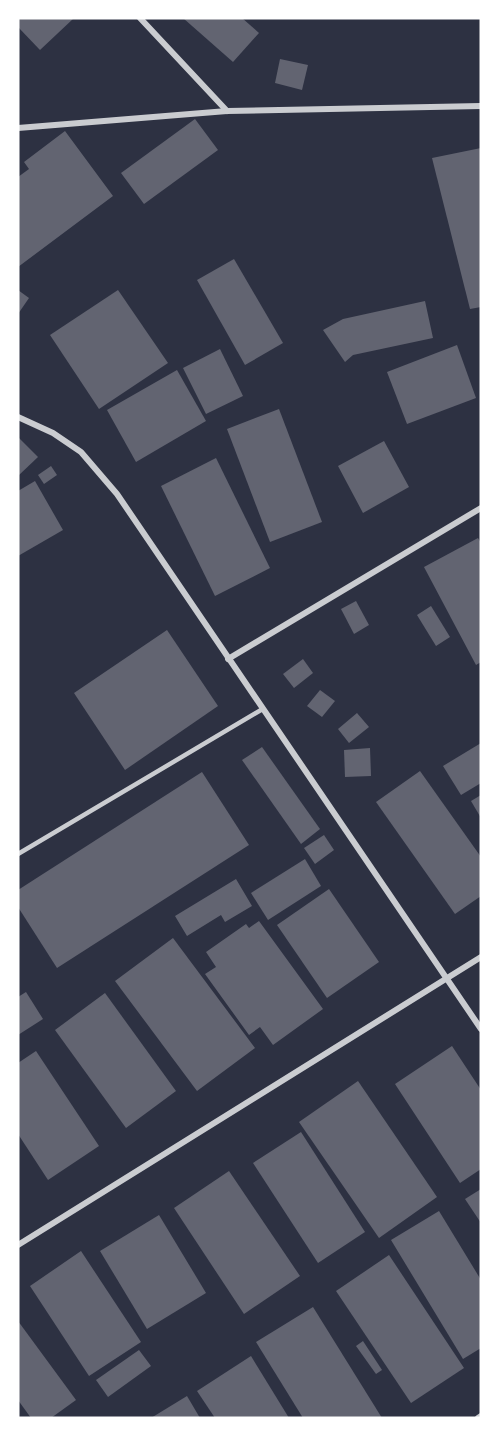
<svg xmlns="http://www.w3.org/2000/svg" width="499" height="1436" viewBox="0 0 499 1436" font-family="'Exo 2',sans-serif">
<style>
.building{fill:#626471}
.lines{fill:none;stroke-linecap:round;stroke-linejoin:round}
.service{stroke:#caccd0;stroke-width:4.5}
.minor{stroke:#caccd0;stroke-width:6}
</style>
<rect width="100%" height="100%" fill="#2d3142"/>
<g class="building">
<path d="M18 18H74L40 50 18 27Z"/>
<path d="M183 18H242L259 33 233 62Z"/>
<path d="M280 59 308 65 302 90 275 83Z"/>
<path d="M195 119 218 150 144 204 121 173Z"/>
<path d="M65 131 113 196 18 267V177L29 169 24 162Z"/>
<path d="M481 148V307L470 309 432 158Z"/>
<path d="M234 259 283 343 245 365 197 280Z"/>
<path d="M18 290 29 298 18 314Z"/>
<path d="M118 290 168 363 99 409 50 335Z"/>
<path d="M425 301 433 338 353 355 345 362 323 330 343 319Z"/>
<path d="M457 345 476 398 407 424 387 372Z"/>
<path d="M220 349 243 396 206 414 183 368Z"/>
<path d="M177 370 206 421 136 462 107 410Z"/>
<path d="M279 409 322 522 270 542 227 429Z"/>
<path d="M18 437 38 457 18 476Z"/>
<path d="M384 441 409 487 363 513 338 466Z"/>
<path d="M216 458 270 568 215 596 161 486Z"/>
<path d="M51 466 57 475 44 484 38 475Z"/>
<path d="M35 481 63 530 18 556V491Z"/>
<path d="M478 538 481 543V662L476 665 424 567Z"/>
<path d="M356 601 369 625 354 634 341 609Z"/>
<path d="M431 606 450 637 436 646 417 615Z"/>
<path d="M167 630 218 706 125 770 74 693Z"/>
<path d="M303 659 313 673 294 688 283 674Z"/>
<path d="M320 690 335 701 322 717 307 706Z"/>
<path d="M357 713 369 727 349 743 338 729Z"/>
<path d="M481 743V783L461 795 443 766Z"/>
<path d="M262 747 320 829 301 844 242 760Z"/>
<path d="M370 748 371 776 345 777 344 750Z"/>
<path d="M420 771 481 857V896L455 914 376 802Z"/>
<path d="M202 772 249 845 57 968 18 907V890Z"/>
<path d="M481 795V818L471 801Z"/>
<path d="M324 835 334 850 315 864 304 848Z"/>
<path d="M305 859 321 886 268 920 251 893Z"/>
<path d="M236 879 252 906 225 922 221 915 187 936 175 916Z"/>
<path d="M329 889 379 962 327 998 277 925Z"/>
<path d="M259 921 323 1009 273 1045 260 1027 249 1035 205 974 216 967 206 952 246 924 249 928Z"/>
<path d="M173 938 255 1048 197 1091 115 981Z"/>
<path d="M26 992 43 1019 18 1035V997Z"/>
<path d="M105 993 176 1091 126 1128 55 1030Z"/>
<path d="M452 1046 481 1090V1169L460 1183 395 1084Z"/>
<path d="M36 1051 99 1146 48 1180 18 1134V1063Z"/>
<path d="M358 1081 437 1197 379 1238 299 1122Z"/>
<path d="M301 1132 365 1232 318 1263 253 1163Z"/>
<path d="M229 1171 300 1276 244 1314 174 1208Z"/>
<path d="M481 1189V1223L465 1199Z"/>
<path d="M439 1211 481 1280V1348L463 1359 391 1240Z"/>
<path d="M159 1215 206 1293 147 1329 100 1251Z"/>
<path d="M81 1251 141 1342 89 1376 30 1286Z"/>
<path d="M389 1255 464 1368 411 1403 336 1291Z"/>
<path d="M313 1307 382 1418H303L256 1342Z"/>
<path d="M18 1321 76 1400 51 1418H31L18 1400Z"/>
<path d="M363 1341 382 1370 376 1374 356 1346Z"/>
<path d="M139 1350 151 1366 108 1397 96 1380Z"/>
<path d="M251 1356 289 1418H215L197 1391Z"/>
<path d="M187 1396 200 1418H151Z"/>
</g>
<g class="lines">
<path class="service" d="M18 854 261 710"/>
<g class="minor">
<path d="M140 18 227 111"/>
<path d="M18 128 227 111 481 106"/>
<path d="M18 417 53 433 81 452 117 494 481 1029"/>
<path d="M228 659 481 508"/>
<path d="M18 1245 481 957"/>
<path d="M478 1418 481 1416"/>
</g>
</g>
<rect width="499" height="1436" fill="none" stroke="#ffffff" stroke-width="39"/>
</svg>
